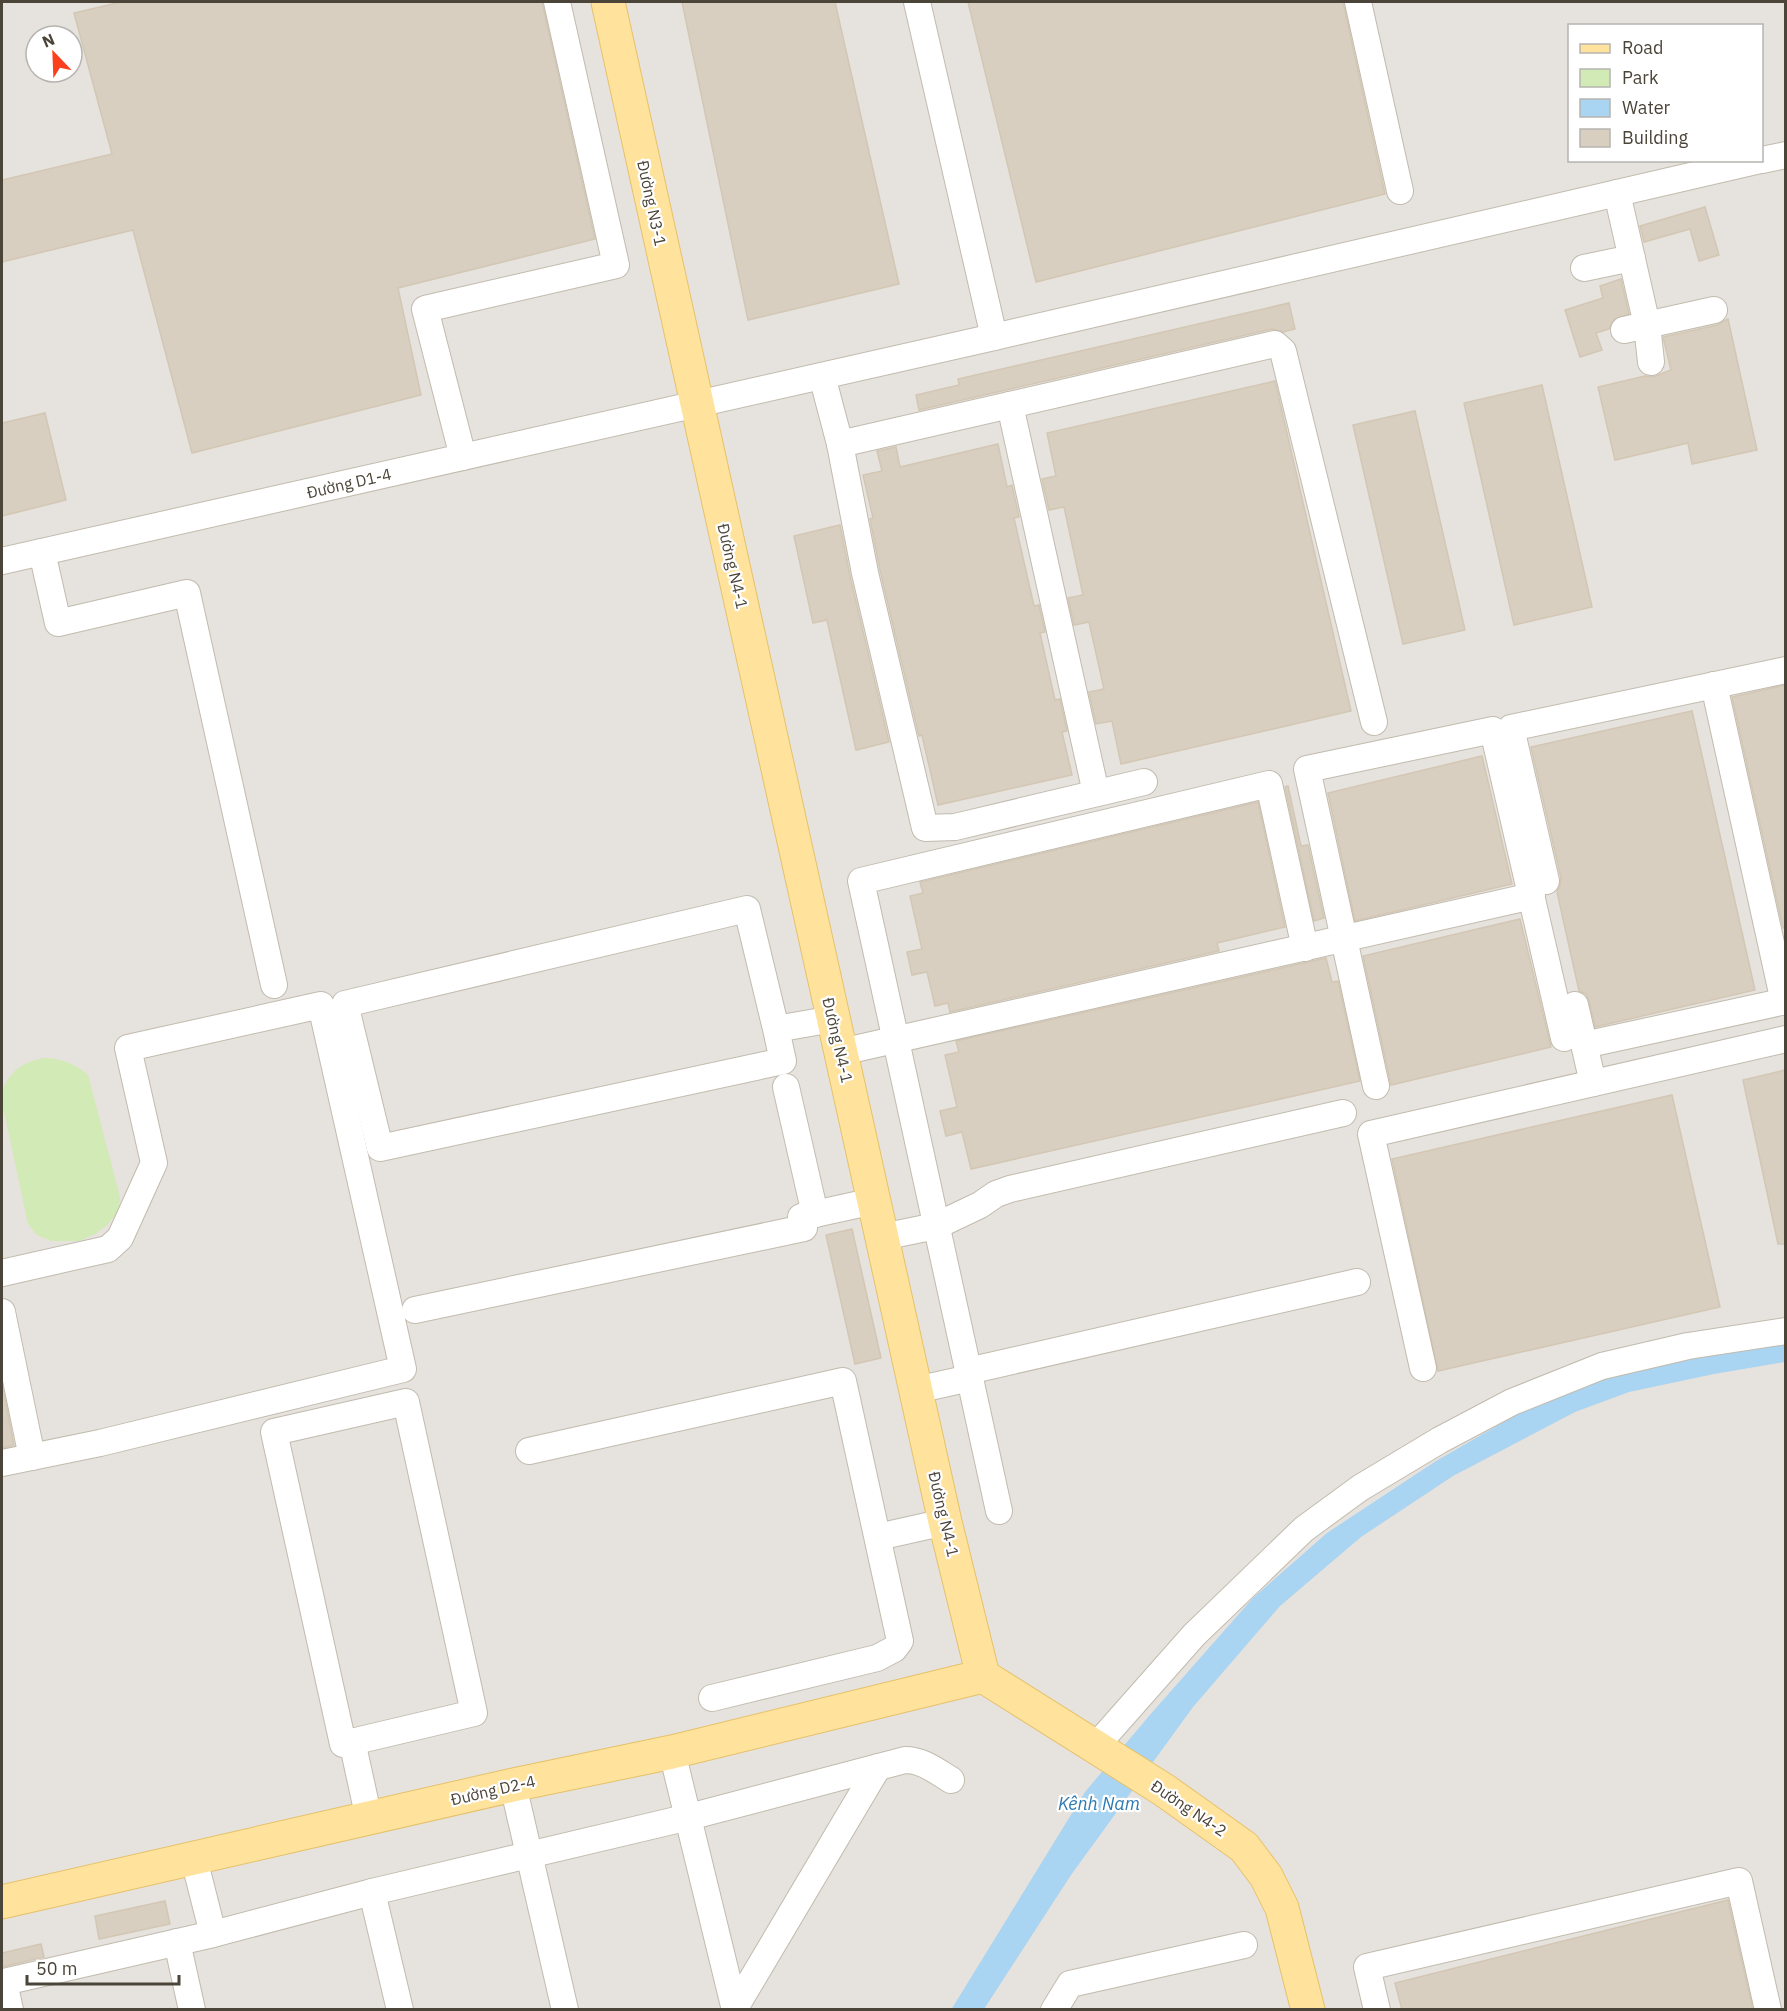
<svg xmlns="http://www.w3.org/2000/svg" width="1787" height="2011" viewBox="0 0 1787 2011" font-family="'IBM Plex Sans',sans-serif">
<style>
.industrial{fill:#e6e2dd;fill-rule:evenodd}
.green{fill:#d2eab5}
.water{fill:#a9d4f2}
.building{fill:#d8cfc1;stroke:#d3c7b4;stroke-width:1.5}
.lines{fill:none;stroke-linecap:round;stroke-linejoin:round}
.minor-casing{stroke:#c2bbae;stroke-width:28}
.major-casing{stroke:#e6c16a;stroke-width:35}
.minor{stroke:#fff;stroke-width:26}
.major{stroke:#ffe39c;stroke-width:33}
.labels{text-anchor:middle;stroke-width:4.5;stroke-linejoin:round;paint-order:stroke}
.street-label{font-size:16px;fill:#4b4439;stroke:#fff}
.water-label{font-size:18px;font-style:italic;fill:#2e7ab2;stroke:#fff}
</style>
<rect width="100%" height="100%" fill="#f6f3ec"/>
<path class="industrial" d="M2 2H1785V2009H2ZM1570 26H1762V160H1570ZM36 36H72V72H36Z"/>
<path class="green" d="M46 1058C63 1059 75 1064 88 1075L120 1197 119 1211 107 1225 95 1234 79 1241H51L37 1235 28 1224 2 1102C1 1077 22 1060 46 1058Z"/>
<path class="water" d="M1785 1342V1362L1714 1374 1629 1392 1575 1412 1453 1476 1361 1537 1280 1606 1193 1707 1071 1875 984 2009 951 2010 1085 1792 1149 1716 1253 1598 1327 1533 1436 1461 1530 1407 1619 1372 1698 1356Z"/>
<g class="building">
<path d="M121 2H542L595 239 398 288 421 395 192 453 133 230 2 262V180L112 154 74 13Z"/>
<path d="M682 2H835L899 284 748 320Z"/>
<path d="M968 2H1343L1385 194 1036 282Z"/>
<path d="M1705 207 1719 255 1699 261 1690 229 1644 242 1640 226Z"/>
<path d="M1621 279 1629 314 1614 319 1609 329 1596 333 1602 350 1580 357 1565 310 1603 298 1600 286Z"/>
<path d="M1289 303 1295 329 1283 332 1272 329 919 410 916 395 959 385 958 379Z"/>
<path d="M1728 319 1757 450 1692 464 1688 443 1615 460 1598 387 1645 376 1653 377 1671 370 1663 337 1717 325Z"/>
<path d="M1275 381 1351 711 1121 764 1112 721 1096 724 1089 692 1104 689 1089 622 1074 625 1068 598 1083 595 1064 507 1049 510 1042 479 1056 476 1047 433Z"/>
<path d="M1542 385 1592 607 1514 625 1464 403Z"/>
<path d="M1415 411 1465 630 1403 644 1353 425Z"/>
<path d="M45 413 66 500 2 516V423Z"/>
<path d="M998 444 1007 487 1012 485 1019 517 1014 518 1034 606 1039 605 1045 632 1040 633 1055 700 1060 699 1067 731 1062 732 1072 775 938 805 922 735 919 736 880 570 870 519 873 518 863 475 882 471 877 451 896 447 900 467Z"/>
<path d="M840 525 850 576 889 742 856 750 827 620 813 623 794 536Z"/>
<path d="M1785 685V928H1783L1732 697Z"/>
<path d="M1692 711 1755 990 1595 1027 1589 1001 1586 994 1579 991 1557 892 1560 885 1561 878 1531 747Z"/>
<path d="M1482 756 1512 884 1355 921 1328 793Z"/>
<path d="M1288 786 1301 846 1308 845 1324 918 1314 921 1285 787Z"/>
<path d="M1258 802 1285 927 1217 943 1219 951 950 1012 948 1003 935 1006 927 972 912 975 907 952 922 949 910 896 923 893 920 882Z"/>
<path d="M1520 919 1551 1047 1391 1085 1363 956Z"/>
<path d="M1326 958 1332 982 1338 981 1360 1081 971 1169 962 1132 946 1136 940 1111 957 1107 945 1055 959 1052 956 1041Z"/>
<path d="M1785 1070V1244H1778L1743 1080Z"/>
<path d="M1672 1095 1720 1307 1438 1371 1392 1159Z"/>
<path d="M852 1229 881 1358 855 1364 826 1235Z"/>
<path d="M2 1384 14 1445 2 1448Z"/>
<path d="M1728 1900 1753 2010H1402L1395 1983Z"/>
<path d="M165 1901 170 1924 99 1939 95 1916Z"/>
<path d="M41 1944 44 1957 2 1967V1953Z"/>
</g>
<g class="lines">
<defs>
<g id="minor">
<path d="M917 2 994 337"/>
<path d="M1358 2 1400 191"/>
<path d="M1762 160 1786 155"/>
<path d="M1617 193 1647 325 1651 362"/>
<path d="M1584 268 1632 258"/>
<path d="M1624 330 1714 310"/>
<path d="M822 376 840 444 865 573 925 828 955 827 1144 782"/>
<path d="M1010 405 1096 793"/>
<path d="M840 444 1275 344 1283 351 1374 722"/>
<path d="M463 457 425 309 616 265 557 2"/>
<path d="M42 552 58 623 187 593 274 985"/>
<path d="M2 561 994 337 1760 160"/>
<path d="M1714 685 1784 1002"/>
<path d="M1546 881 1511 728 1786 670"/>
<path d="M1575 1005 1593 1083"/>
<path d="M776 1029 783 1061 380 1148 345 1004 747 909 776 1029 833 1019"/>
<path d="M1584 1045 1786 1001"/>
<path d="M841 1052 1532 896"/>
<path d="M1376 1086 1307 769 1493 730 1564 1038"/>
<path d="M786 1087 815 1214"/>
<path d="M882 1237 936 1226 980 1205 996 1194 1010 1189 1343 1113"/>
<path d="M2 1273 108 1249 120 1238 154 1163 128 1048 321 1005 403 1369 100 1443 2 1463"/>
<path d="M415 1310 804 1228 801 1217 874 1201"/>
<path d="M2 1312 32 1457"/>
<path d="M1423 1368 1371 1134 1786 1039"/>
<path d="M968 1371 1357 1282"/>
<path d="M916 1390 970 1378"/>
<path d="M406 1402 474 1713 343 1744 274 1432Z"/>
<path d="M529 1451 843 1381 900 1641 894 1649 877 1658 712 1698"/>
<path d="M999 1511 861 881 1269 784 1305 948"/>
<path d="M878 1537 945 1522"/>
<path d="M352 1741 369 1819"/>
<path d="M1095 1747 1194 1635 1304 1529 1360 1488 1440 1440 1512 1402 1602 1366 1688 1346 1786 1331"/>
<path d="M672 1752 735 2010"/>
<path d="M513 1785 565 2010"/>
<path d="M194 1859 213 1934"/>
<path d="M372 1892 689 1817 905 1760C923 1760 936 1771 951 1780"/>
<path d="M177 1942 192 2010"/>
<path d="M735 2008 878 1767"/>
<path d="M10 2010 4 1982 213 1934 372 1892 400 2010"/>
<path d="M1054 2010 1070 1984 1244 1945"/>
<path d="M1377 2010 1367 1967 1739 1881 1768 2010"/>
</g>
<g id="major">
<path d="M608 2 945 1522 983 1676"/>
<path d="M983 1676 1164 1790 1244 1847 1266 1876 1282 1908 1308 2010"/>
<path d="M2 1902 513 1785 672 1752 983 1676"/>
</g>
</defs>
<use href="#minor" class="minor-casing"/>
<use href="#major" class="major-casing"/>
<use href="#minor" class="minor"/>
<use href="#major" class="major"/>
</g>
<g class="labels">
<g class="street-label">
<text transform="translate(652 203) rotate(78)" y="6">Đường N3-1</text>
<text transform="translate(349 483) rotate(-13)" y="6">Đường D1-4</text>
<text transform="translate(733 566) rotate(77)" y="6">Đường N4-1</text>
<text transform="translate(838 1040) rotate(77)" y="6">Đường N4-1</text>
<text transform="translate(944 1514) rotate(77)" y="6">Đường N4-1</text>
<text transform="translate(493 1790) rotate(-13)" y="6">Đường D2-4</text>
<text transform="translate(1189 1808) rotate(34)" y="6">Đường N4-2</text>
</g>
<g class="water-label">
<text x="1099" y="1810">Kênh Nam</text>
</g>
</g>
<rect width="1787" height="2011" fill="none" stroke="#4b4439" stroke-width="6"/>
<rect x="1568" y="24" width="195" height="138" fill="#ffffff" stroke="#b7b4b0" stroke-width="1.5"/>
<rect x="1580" y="44" width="30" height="9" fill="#ffe39c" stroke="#b7b4b0" stroke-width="1.5"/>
<text x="1622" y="54" font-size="18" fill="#4b4439">Road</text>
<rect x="1580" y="69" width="30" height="18" fill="#d2eab5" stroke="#b7b4b0" stroke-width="1.5"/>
<text x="1622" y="84" font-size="18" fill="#4b4439">Park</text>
<rect x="1580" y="99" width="30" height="18" fill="#a9d4f2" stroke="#b7b4b0" stroke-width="1.5"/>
<text x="1622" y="114" font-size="18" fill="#4b4439">Water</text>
<rect x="1580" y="129" width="30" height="18" fill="#d8cfc1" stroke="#b7b4b0" stroke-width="1.5"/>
<text x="1622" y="144" font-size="18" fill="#4b4439">Building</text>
<g transform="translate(54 54) rotate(337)"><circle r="28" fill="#ffffff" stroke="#b7b4b0" stroke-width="1.5"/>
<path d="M0-4.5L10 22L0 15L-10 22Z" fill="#fc3f1d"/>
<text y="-9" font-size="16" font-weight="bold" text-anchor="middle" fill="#4b4439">N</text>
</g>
<path d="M27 1975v9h152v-9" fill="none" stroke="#4b4439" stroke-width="3"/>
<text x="36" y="1975" font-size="18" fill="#4b4439" stroke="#ffffff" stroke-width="4.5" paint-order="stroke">50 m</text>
</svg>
